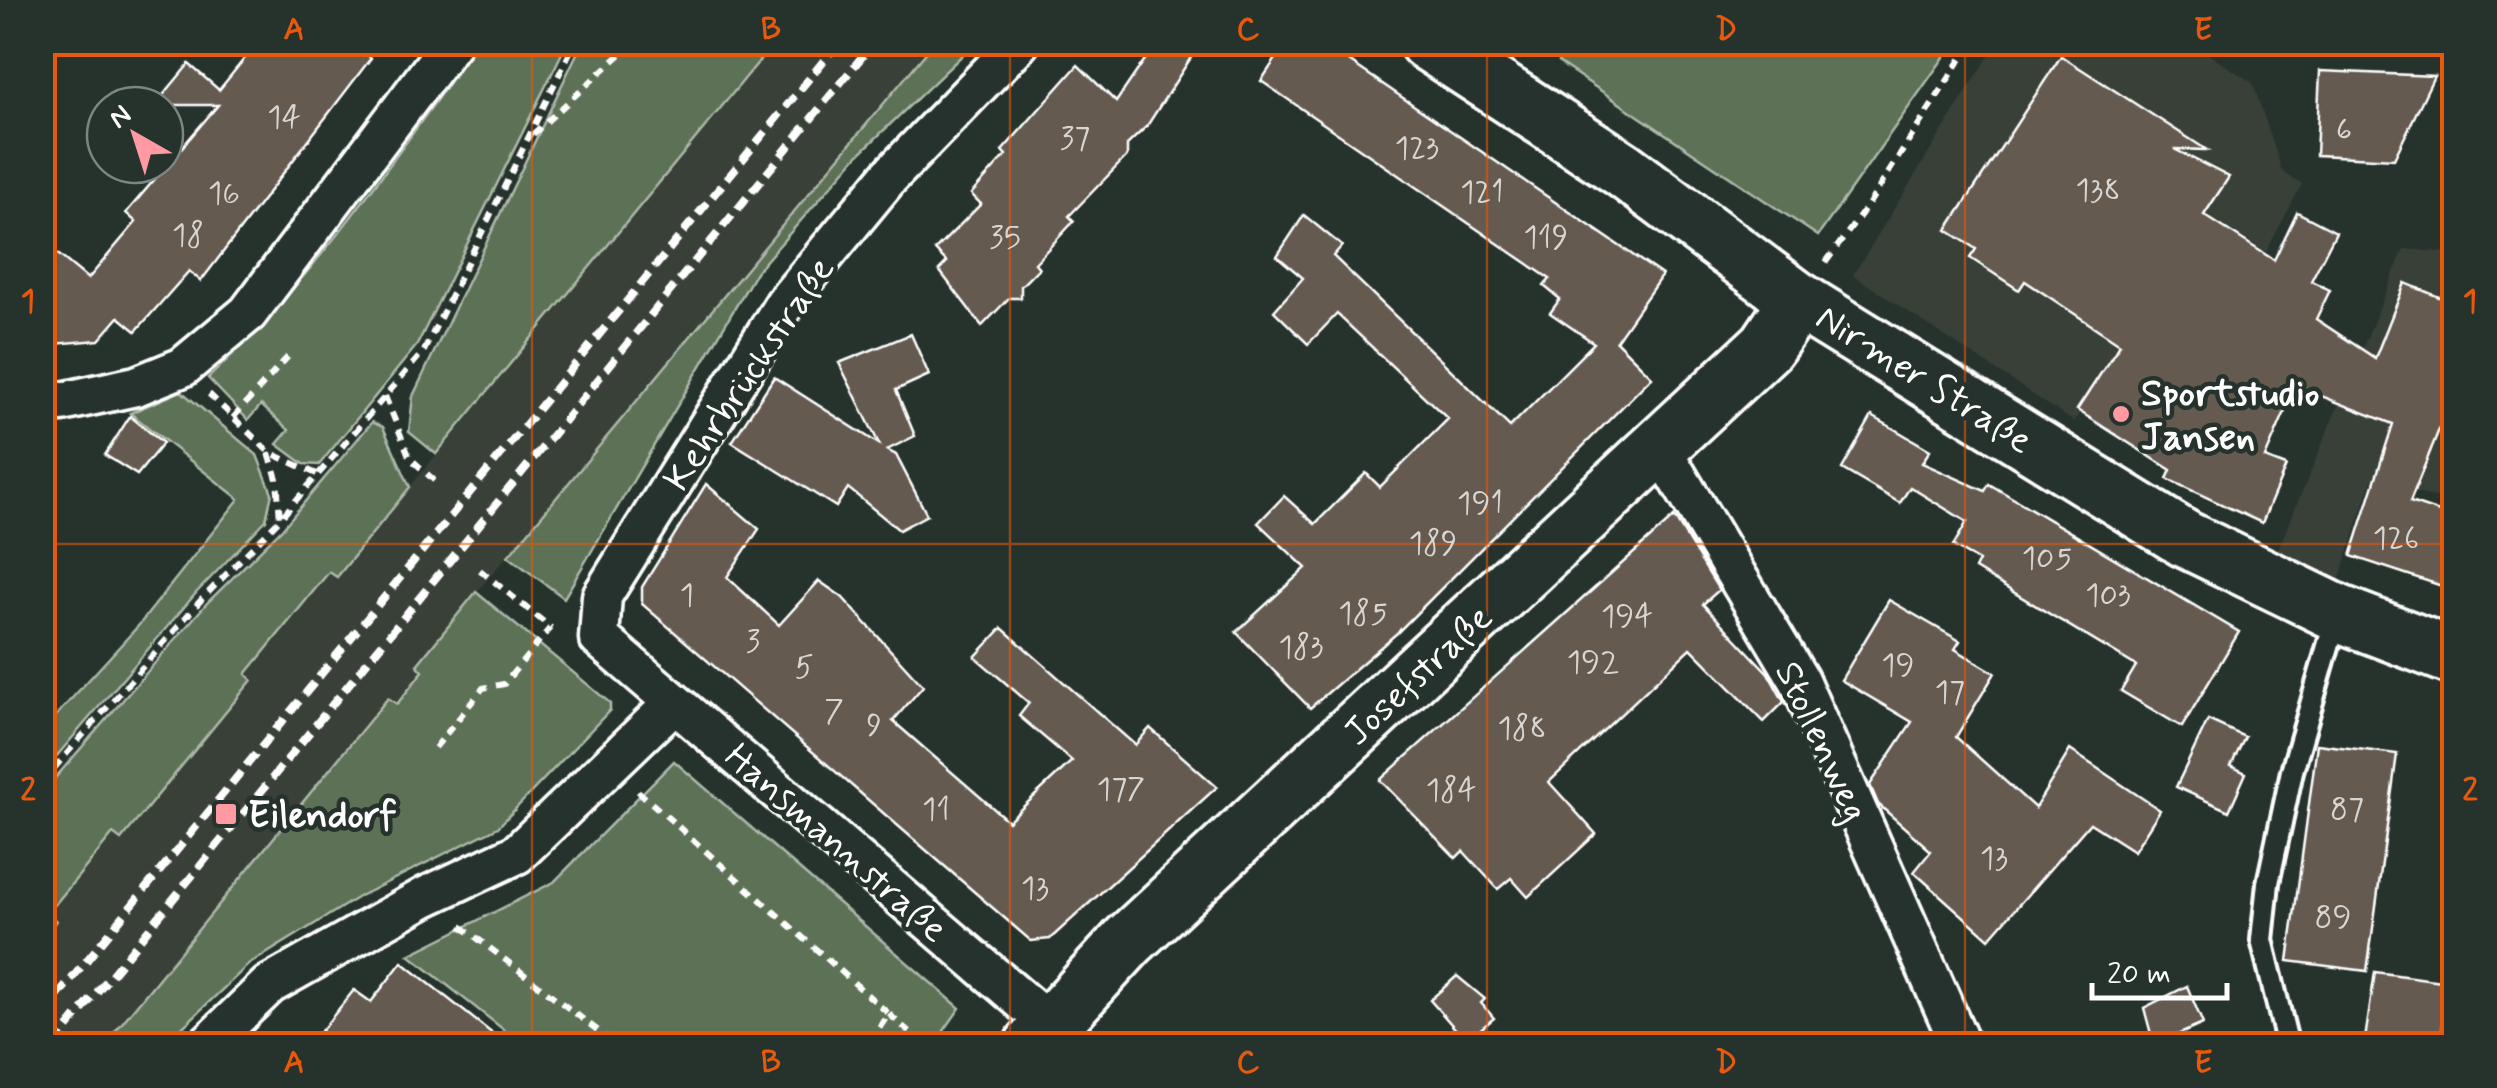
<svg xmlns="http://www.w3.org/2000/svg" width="2497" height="1088" viewBox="0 0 2497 1088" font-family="Mynerve,sans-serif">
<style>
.built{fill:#393f38}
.green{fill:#5c7155;stroke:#aeb8aa;stroke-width:2.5}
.building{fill:#655a50;stroke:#fff;stroke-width:2.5}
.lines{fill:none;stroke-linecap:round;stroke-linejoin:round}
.lane-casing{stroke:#fff;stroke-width:28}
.street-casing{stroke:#fff;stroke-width:45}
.secondary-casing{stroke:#fff;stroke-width:62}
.path{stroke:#fff;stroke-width:6;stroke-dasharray:10 8;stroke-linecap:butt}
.lane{stroke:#26332d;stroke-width:20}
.street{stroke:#26332d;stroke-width:38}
.secondary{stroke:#26332d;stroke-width:55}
.rail{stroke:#fff;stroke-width:8;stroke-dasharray:15 8;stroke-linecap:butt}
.grid{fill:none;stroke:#e8590c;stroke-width:2.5;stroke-opacity:0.55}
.poi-dot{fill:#ff9aa2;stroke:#26332d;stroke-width:4}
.labels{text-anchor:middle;stroke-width:9;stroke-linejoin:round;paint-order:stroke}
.number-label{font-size:32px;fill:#d8d6d3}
.street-label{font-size:38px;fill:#fff;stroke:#26332d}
.poi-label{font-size:38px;font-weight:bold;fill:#fff;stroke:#26332d;text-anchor:start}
.neatline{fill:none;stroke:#e8590c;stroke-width:4}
.grid-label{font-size:32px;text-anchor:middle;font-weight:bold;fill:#e8590c}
</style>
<rect width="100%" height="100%" fill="#26332d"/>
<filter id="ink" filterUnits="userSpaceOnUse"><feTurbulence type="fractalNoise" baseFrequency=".01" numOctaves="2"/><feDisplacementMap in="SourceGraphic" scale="20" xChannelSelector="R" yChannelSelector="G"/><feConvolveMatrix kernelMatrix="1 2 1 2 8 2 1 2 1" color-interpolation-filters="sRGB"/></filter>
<g filter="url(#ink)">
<g class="built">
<path d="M774 43H934L417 664 424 670 396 704 387 698 104 1045 43 1046V937L55 921 47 914 113 834 122 839 251 681 245 674 330 571 337 576Z"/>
<path d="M1997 43H2191L2253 83 2282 171 2302 184 2266 252 2207 215 2074 422 1853 275Z"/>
<path d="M2404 249 2454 253V462L2442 500 2372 480 2338 584 2276 554Z"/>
</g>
<g class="green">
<path d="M477 43H567L417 345 319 465 304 464 277 444 289 430 261 405 248 420 208 378C313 280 394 159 477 43Z"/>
<path d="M582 43H774L436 454 409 432 413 396Z"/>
<path d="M934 43H975L858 155 756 272 564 598 508 556Z"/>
<path d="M1568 43V42L1954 43 1818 236 1558 62Z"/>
<path d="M181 391 257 455 272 493 266 520 197 592 43 772V730L139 625 239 499 130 413Z"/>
<path d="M372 422 383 427 410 487 337 577 329 572 246 674 252 680 121 840 113 834 48 913 56 921 43 937V792L207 603 281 530Z"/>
<path d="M476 592 610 703V710L498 827 360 896 248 965 164 1045H104L388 698 397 704 423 671 417 665Z"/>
<path d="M674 761 960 1008 934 1045H523L409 955 554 882Z"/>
</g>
<g class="building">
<path d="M258 42H352L371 58 201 281 189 271 136 331 119 317 99 340 42 345V241L88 279 136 222 126 213 218 105H155L189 64 219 90Z"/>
<path d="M1157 42H1201L1147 126 1127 145V156L1069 216 1074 221 1035 263 1039 268 1021 286V298H1009L982 326 939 270 947 262 935 250 981 204 971 194 1006 155 1002 151 1078 65 1116 102Z"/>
<path d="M1287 42H1321L1662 275 1616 341 1652 377 1397 633 1310 708 1236 632 1306 568 1258 523 1284 496 1315 524 1366 473 1380 487 1448 419 1337 314 1308 344 1274 311 1303 278 1277 256 1304 215 1342 246 1333 256 1510 427 1594 343 1550 313 1560 299 1544 286 1550 279 1261 81Z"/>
<path d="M2061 56 2207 150 2174 149 2229 177 2204 215 2274 260 2297 212 2336 232 2311 281 2330 290 2316 319 2375 358 2405 283 2454 303V392L2410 502 2454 517V590L2351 556 2393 424 2296 386 2265 458 2286 466 2262 523 2167 479 2171 470 2077 410 2120 344 2025 281 2019 290 1970 258 1976 249 1947 230Z"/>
<path d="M2320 71 2434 76 2394 159 2316 155Z"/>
<path d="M911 334 929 375 896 390 915 436 887 450 896 455 927 515 899 530 848 488 836 507 732 442 774 377 879 444 839 363Z"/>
<path d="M130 416 163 443 137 475 105 455Z"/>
<path d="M1872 416 1930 450 1922 463 1985 491 1989 484 2239 632 2182 727 2121 691 2136 666 1975 569 1979 561 1953 546 1967 522 1910 487 1900 503 1842 469Z"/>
<path d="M706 484 759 529 727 577 779 625 819 581 842 597 923 686 893 721 1008 821 1072 761 1019 716 1029 703 975 657 1002 628 1135 745 1150 728 1217 787 1050 939 1031 941 642 604V587Z"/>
<path d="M1674 517 1719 590 1703 604 1768 673 1784 702 1764 722 1691 648 1549 782 1596 834 1528 897 1511 878 1498 889 1463 851 1456 858 1380 780Z"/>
<path d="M1889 600 1960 641 1955 649 1995 673 1956 737 2035 808 2070 750 2160 810 2134 851 2090 823 1989 939 1914 872 1931 851 1878 804 1870 785 1912 722 1841 680Z"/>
<path d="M2208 720 2245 737 2231 766 2246 773 2229 811 2176 787Z"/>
<path d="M2317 744 2397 754 2367 971 2288 961Z"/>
<path d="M402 962 508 1046H309L354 990 371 1002Z"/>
<path d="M2375 972 2449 982 2440 1046H2364Z"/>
<path d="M1457 976 1485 999 1481 1003 1494 1018 1466 1041 1430 1000Z"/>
<path d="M2187 986 2203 1024 2154 1045 2144 1008Z"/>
</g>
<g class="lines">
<defs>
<path id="lane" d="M2288 1046 2262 940 2268 883 2292 771 2337 615"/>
<g id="street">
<path d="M1020 42 889 177 785 303 602 596 599 638 1075 1046"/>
<path d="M42 400 62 402 136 386 183 367 248 313 452 42"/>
<path d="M1661 449 1799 680 1961 1046"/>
<path d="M206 1046 269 985 425 897 517 854 674 703"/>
</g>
<g id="secondary">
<path d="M1427 42 1622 169 1798 300 2185 539 2338 613 2454 657"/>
<path d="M1032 1046 1129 940 1767 346 1798 300"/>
</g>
</defs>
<use href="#lane" class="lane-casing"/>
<use href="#street" class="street-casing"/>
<use href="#secondary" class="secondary-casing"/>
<g class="path">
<path d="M533 134 634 42"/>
<path d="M1826 262 1868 205 1972 42"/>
<path d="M209 394 269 452 319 475"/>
<path d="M385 396 410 458 437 483"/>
<path d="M233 418 293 351"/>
<path d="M269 453 277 479 280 519"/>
<path d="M480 570 551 628"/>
<path d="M435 748 483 688 504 684 550 628"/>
<path d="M42 782 202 599 280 519 424 351 575 42"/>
<path d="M638 791 889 1014 867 1046"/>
<path d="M461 926 618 1046"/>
<path d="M889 1014 925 1046"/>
</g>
<use href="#lane" class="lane"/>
<use href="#street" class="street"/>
<use href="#secondary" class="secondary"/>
<g class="rail">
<path d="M42 1015 839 42"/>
<path d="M53 1046 874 42"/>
</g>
</g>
</g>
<path class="grid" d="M532 42V1046M1010 42V1046M1487 42V1046M1965 42V1046M42 544H2454"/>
<g class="poi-dot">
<circle cx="2121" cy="414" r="10"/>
<rect x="214" y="802" width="24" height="24" rx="5"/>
</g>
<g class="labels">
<g class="number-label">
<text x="284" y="127">14</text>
<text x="2344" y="139">6</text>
<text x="1075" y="148">37</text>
<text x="1417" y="158">123</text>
<text x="2098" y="200">138</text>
<text x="1482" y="202">121</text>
<text x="224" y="203">16</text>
<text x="188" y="245">18</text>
<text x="1005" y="247">35</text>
<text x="1546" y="247">119</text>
<text x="1480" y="513">191</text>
<text x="2396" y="548">126</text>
<text x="1433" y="553">189</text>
<text x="2047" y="568">105</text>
<text x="687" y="605">1</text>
<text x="2108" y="605">103</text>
<text x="1363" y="623">185</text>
<text x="1627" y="626">194</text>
<text x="753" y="651">3</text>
<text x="1301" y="657">183</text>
<text x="1593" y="672">192</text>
<text x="1898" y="675">19</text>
<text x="804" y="677">5</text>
<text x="1950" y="702">17</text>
<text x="834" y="721">7</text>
<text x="874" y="735">9</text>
<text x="1522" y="738">188</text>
<text x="1121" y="799">177</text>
<text x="1451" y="800">184</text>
<text x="936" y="819">11</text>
<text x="2347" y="819">87</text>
<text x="1994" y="868">13</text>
<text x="1035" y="898">13</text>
<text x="2333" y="927">89</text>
</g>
<g class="street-label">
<text transform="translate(748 373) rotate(-56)" y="13">Kehrbrückstraße</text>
<text transform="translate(1925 378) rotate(32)" y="13">Nirmer Straße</text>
<text transform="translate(1417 674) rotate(-43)" y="13">Josefstraße</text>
<text transform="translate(1823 741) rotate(65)" y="13">Stollenweg</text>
<text transform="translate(837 842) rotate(41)" y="13">Hansmannstraße</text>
</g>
<g class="poi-label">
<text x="2141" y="405">Sportstudio<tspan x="2141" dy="44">Jansen</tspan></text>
<text x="248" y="827">Eilendorf</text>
</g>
</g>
<rect width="2497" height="1088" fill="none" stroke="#26332d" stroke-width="110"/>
<g transform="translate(135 135) rotate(321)"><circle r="48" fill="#26332d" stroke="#7d8581" stroke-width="2.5"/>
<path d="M0-8L18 38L0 25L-18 38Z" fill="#ff9aa2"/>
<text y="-15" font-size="28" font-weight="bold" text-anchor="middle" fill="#ffffff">N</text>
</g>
<path d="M2092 983v15h135v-15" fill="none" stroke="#ffffff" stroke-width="5"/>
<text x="2107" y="983" font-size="30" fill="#ffffff" stroke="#26332d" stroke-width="8" paint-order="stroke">20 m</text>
<rect x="55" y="55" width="2387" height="978" class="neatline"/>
<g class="grid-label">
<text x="294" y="39">A</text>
<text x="771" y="39">B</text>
<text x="1248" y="39">C</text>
<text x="1726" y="39">D</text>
<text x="2203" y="39">E</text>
<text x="28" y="311">1</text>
<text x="2470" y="311">1</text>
<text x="28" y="800">2</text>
<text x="2470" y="800">2</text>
<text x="294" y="1072">A</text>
<text x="771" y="1072">B</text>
<text x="1248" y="1072">C</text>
<text x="1726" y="1072">D</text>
<text x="2203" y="1072">E</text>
</g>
</svg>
